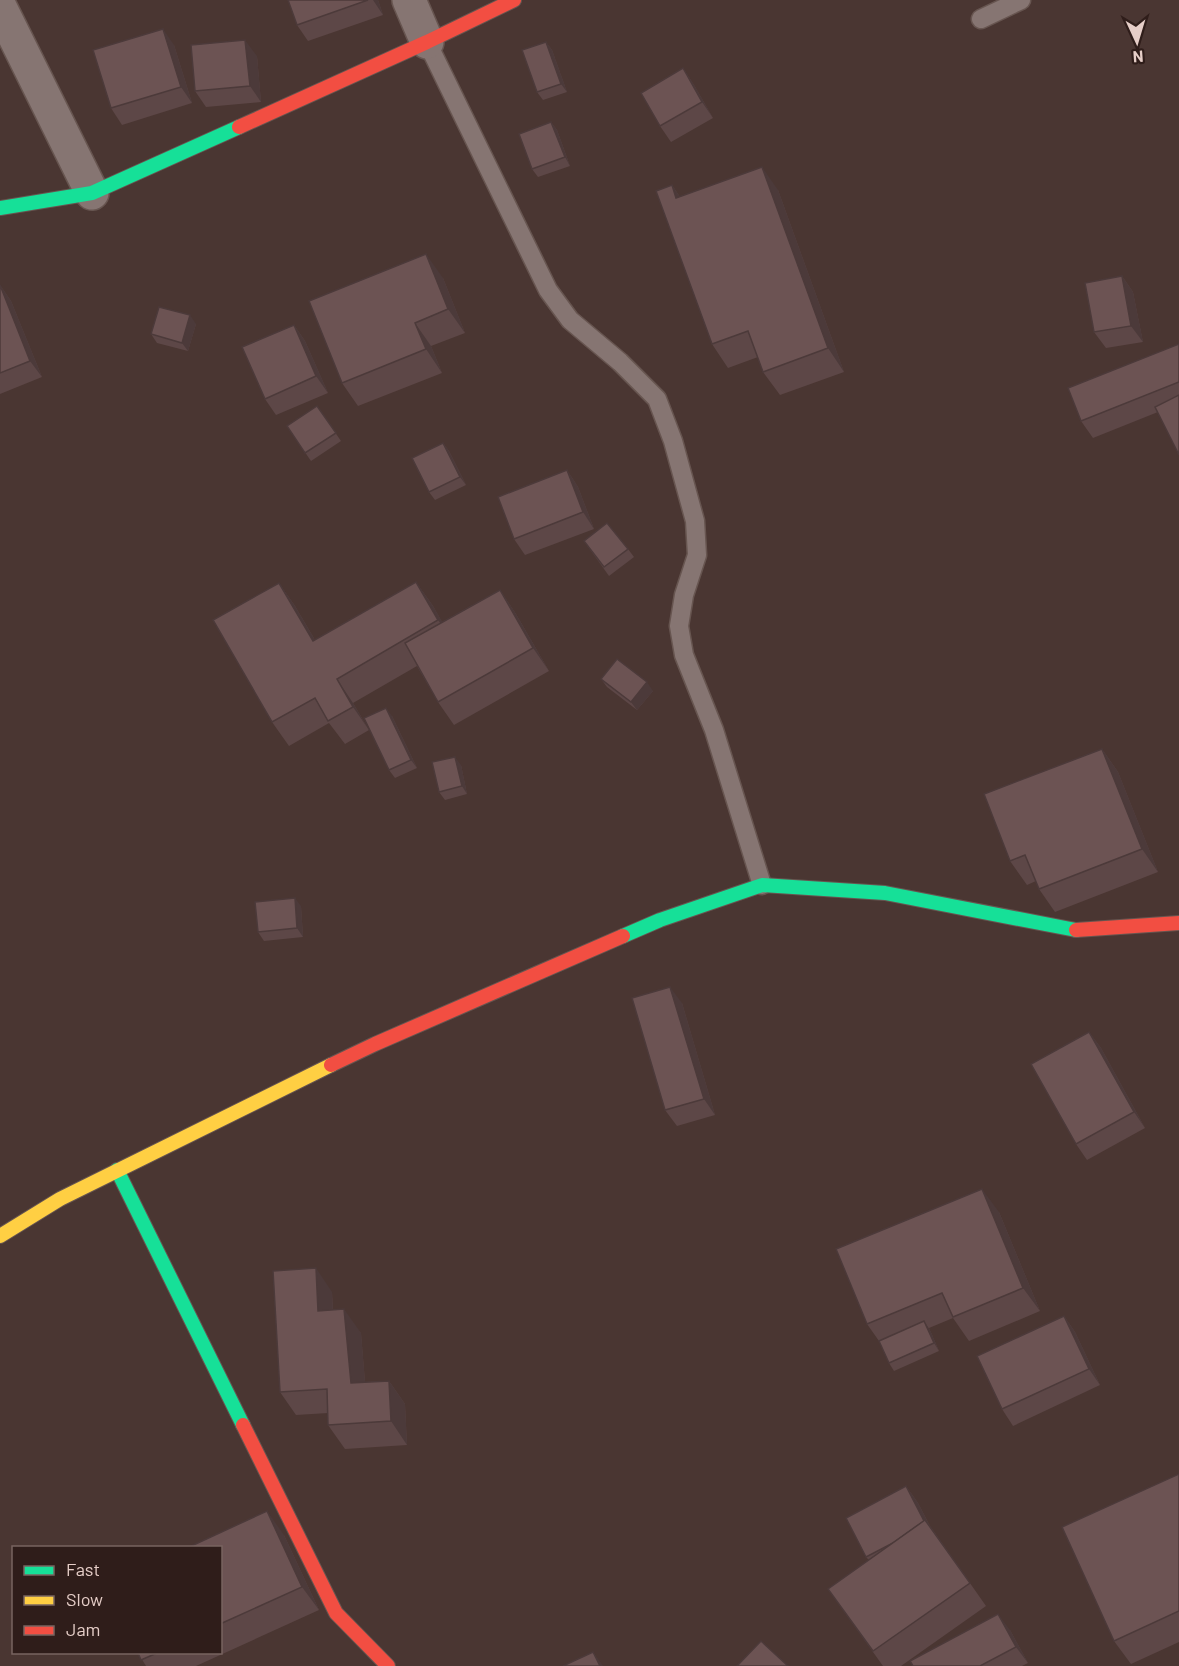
<svg xmlns="http://www.w3.org/2000/svg" width="1179" height="1666" viewBox="0 0 1179 1666" font-family="Barlow,sans-serif">
<style>
.lines{fill:none;stroke-linecap:round;stroke-linejoin:round}
.lane-casing{stroke:#675550;stroke-width:21}
.street-casing{stroke:#675550;stroke-width:36}
.fast-casing{stroke:#675550;stroke-width:16}
.slow-casing{stroke:#675550;stroke-width:16}
.jam-casing{stroke:#675550;stroke-width:16}
.lane{stroke:#867572;stroke-width:18}
.street{stroke:#867572;stroke-width:33}
.fast{stroke:#16e098;stroke-width:14}
.slow{stroke:#ffcf43;stroke-width:14}
.jam{stroke:#f24e42;stroke-width:14}
.wall{fill:#5d4747}
.shaded-wall{fill:#4c3a3a}
.building{fill:#6c5353;stroke:#4c3a3a;stroke-width:1.5}
</style>
<rect width="100%" height="100%" fill="#4a3632"/>
<g class="lines">
<defs>
<g id="lane">
<path d="M981 19 1021 0"/>
<path d="M427 42 548 290 570 320 620 362 657 399 673 441 695 521 697 555 684 595 679 626 684 655 714 730 762 885"/>
</g>
<g id="street">
<path d="M409 0 427 42"/>
<path d="M0 7 92 193"/>
</g>
<g id="fast">
<path d="M0 208 92 193 239 127"/>
<path d="M623 936 660 920 762 885 885 893 1076 930"/>
<path d="M117 1170 243 1425"/>
</g>
<path id="slow" d="M0 1236 60 1199 331 1065"/>
<g id="jam">
<path d="M239 127 427 42 514 0"/>
<path d="M1076 930 1179 923"/>
<path d="M331 1065 375 1044 623 936"/>
<path d="M243 1425 336 1613 388 1666"/>
</g>
</defs>
<use href="#lane" class="lane-casing"/>
<use href="#street" class="street-casing"/>
<use href="#fast" class="fast-casing"/>
<use href="#slow" class="slow-casing"/>
<use href="#jam" class="jam-casing"/>
<use href="#lane" class="lane"/>
<use href="#street" class="street"/>
<use href="#fast" class="fast"/>
<use href="#slow" class="slow"/>
<use href="#jam" class="jam"/>
</g>
<g class="wall">
<path d="M288 0H378L383 15 308 41 297 25Z"/>
<path d="M546 42 552 50 567 92 543 100 537 92Z"/>
<path d="M174 45 192 103 122 125 111 108Z"/>
<path d="M257 56 261 102 206 107 195 91Z"/>
<path d="M683 68 694 85 713 118 671 142 660 126Z"/>
<path d="M551 122 557 130 570 166 538 177 532 169Z"/>
<path d="M672 185 680 197 778 190 844 372 780 395 763 372 758 357 728 368 712 344Z"/>
<path d="M1122 276 1133 292 1143 342 1106 348 1094 332Z"/>
<path d="M443 278 465 333 431 346 442 373 358 406 342 383Z"/>
<path d="M0 285 11 301 42 377 0 394Z"/>
<path d="M196 324 188 351 157 343 151 334Z"/>
<path d="M294 325 305 341 328 393 276 415 265 399Z"/>
<path d="M1179 344V455L1158 412 1093 438 1081 421Z"/>
<path d="M317 406 341 441 311 461 287 426Z"/>
<path d="M443 443 449 451 466 485 435 500 429 492Z"/>
<path d="M567 470 578 487 594 529 525 555 514 539Z"/>
<path d="M584 541 628 549 634 557 609 576Z"/>
<path d="M416 582 433 606 442 622 500 590 516 614 549 671 454 725 438 702 417 666 353 703 369 730 345 744 329 723 289 746 272 722 279 583 295 606 315 640Z"/>
<path d="M601 679 653 691 637 710 607 687Z"/>
<path d="M392 716 417 768 395 778 389 770Z"/>
<path d="M1102 749 1118 772 1158 872 1055 912 1039 889 1036 881 1027 885 1010 861Z"/>
<path d="M461 765 467 794 445 800 439 792Z"/>
<path d="M301 906 303 937 264 941 258 932Z"/>
<path d="M682 1003 715 1115 677 1126 665 1110Z"/>
<path d="M1089 1032 1101 1048 1145 1128 1087 1160 1076 1144Z"/>
<path d="M999 1212 1040 1311 969 1341 953 1318 929 1328 939 1351 894 1371 889 1363 879 1341 867 1324Z"/>
<path d="M332 1292 333 1310 361 1333 365 1382 389 1381 405 1404 407 1445 345 1449 328 1425V1413L296 1415 280 1392Z"/>
<path d="M1064 1316 1075 1332 1100 1385 1013 1426 1002 1409Z"/>
<path d="M1179 1474V1642L1131 1664 1114 1641Z"/>
<path d="M906 1486 918 1503 930 1526 986 1606 901 1666H883L828 1589 869 1560 866 1557Z"/>
<path d="M284 1535 319 1610 196 1666H146L138 1653H220V1548Z"/>
<path d="M1010 1630 1028 1663 1022 1666H913Z"/>
</g>
<g class="shaded-wall">
<path d="M373 0H378L383 15Z"/>
<path d="M163 29 174 45 192 103 181 87Z"/>
<path d="M245 40 257 56 261 102 250 86Z"/>
<path d="M546 42 552 50 567 92 561 84Z"/>
<path d="M683 68 694 85 713 118 702 102Z"/>
<path d="M551 122 557 130 570 166 565 157Z"/>
<path d="M762 167 778 190 844 372 828 348Z"/>
<path d="M672 185 688 209 676 198Z"/>
<path d="M426 254 443 278 465 333 448 309Z"/>
<path d="M1122 276 1133 292 1143 342 1131 326Z"/>
<path d="M0 285 11 301 42 377 30 361Z"/>
<path d="M190 315 196 324 188 351 182 343Z"/>
<path d="M415 323 431 346 442 373 426 349Z"/>
<path d="M294 325 305 341 328 393 316 376Z"/>
<path d="M443 443 449 451 466 485 460 477Z"/>
<path d="M567 470 578 487 594 529 583 512Z"/>
<path d="M416 582 433 606 455 644 438 620Z"/>
<path d="M279 583 295 606 329 664 313 641Z"/>
<path d="M500 590 516 614 549 671 533 648Z"/>
<path d="M337 679 353 703 369 730 353 707Z"/>
<path d="M647 682 653 691 637 710 631 702Z"/>
<path d="M386 708 392 716 417 768 411 760Z"/>
<path d="M1102 749 1118 772 1158 872 1142 849Z"/>
<path d="M455 757 461 765 467 794 462 786Z"/>
<path d="M295 898 301 906 303 937 297 928Z"/>
<path d="M670 987 682 1003 715 1115 704 1099Z"/>
<path d="M1089 1032 1101 1048 1145 1128 1134 1112Z"/>
<path d="M982 1189 999 1212 1040 1311 1023 1288Z"/>
<path d="M316 1268 332 1292 334 1334 318 1311Z"/>
<path d="M344 1309 361 1333 367 1406 351 1383Z"/>
<path d="M1064 1316 1075 1332 1100 1385 1089 1369Z"/>
<path d="M924 1321 930 1330 939 1351 934 1343Z"/>
<path d="M389 1381 405 1404 407 1445 391 1421Z"/>
<path d="M906 1486 918 1503 938 1542 927 1526Z"/>
<path d="M267 1511 284 1535 319 1610 302 1587Z"/>
<path d="M998 1614 1010 1630 1028 1663 1016 1647Z"/>
<path d="M593 1652 603 1666H600Z"/>
</g>
<g class="building">
<path d="M288 0H368L297 25Z"/>
<path d="M163 29 181 87 111 108 93 50Z"/>
<path d="M245 40 250 86 195 91 191 45Z"/>
<path d="M546 42 561 84 537 92 522 50Z"/>
<path d="M683 68 702 102 660 126 641 93Z"/>
<path d="M551 122 565 157 532 169 519 134Z"/>
<path d="M762 167 828 348 763 372 748 331 712 344 656 191 672 185 676 198Z"/>
<path d="M426 254 448 309 415 323 426 349 342 383 309 301Z"/>
<path d="M1122 276 1131 326 1094 332 1085 283Z"/>
<path d="M0 285 30 361 0 373Z"/>
<path d="M159 307 190 315 182 343 151 334Z"/>
<path d="M294 325 316 376 265 399 242 347Z"/>
<path d="M1179 344V382L1081 421 1068 388Z"/>
<path d="M1179 395V455L1155 407Z"/>
<path d="M317 406 336 433 305 453 287 426Z"/>
<path d="M443 443 460 477 429 492 412 458Z"/>
<path d="M567 470 583 512 514 539 498 497Z"/>
<path d="M607 523 628 549 604 567 584 541Z"/>
<path d="M416 582 438 620 337 679 353 707 328 721 315 698 272 722 213 620 279 583 313 641Z"/>
<path d="M500 590 533 648 438 702 405 643Z"/>
<path d="M617 659 647 682 631 702 601 679Z"/>
<path d="M386 708 411 760 389 770 364 718Z"/>
<path d="M1102 749 1142 849 1039 889 1025 855 1010 861 984 794Z"/>
<path d="M455 757 462 786 439 792 432 762Z"/>
<path d="M295 898 297 928 258 932 255 902Z"/>
<path d="M670 987 704 1099 665 1110 632 998Z"/>
<path d="M1089 1032 1134 1112 1076 1144 1031 1064Z"/>
<path d="M982 1189 1023 1288 953 1317 942 1293 867 1324 836 1249Z"/>
<path d="M316 1268 318 1311 344 1309 351 1383 389 1381 391 1421 328 1425 327 1389 280 1392 273 1271Z"/>
<path d="M1064 1316 1089 1369 1002 1409 977 1356Z"/>
<path d="M924 1321 934 1343 889 1363 879 1341Z"/>
<path d="M1179 1474V1611L1114 1641 1062 1527Z"/>
<path d="M906 1486 924 1521 893 1543 866 1557 846 1518Z"/>
<path d="M267 1511 302 1587 220 1624V1548H187Z"/>
<path d="M925 1520 970 1583 873 1651 828 1589Z"/>
<path d="M998 1614 1016 1647 980 1666H913L910 1661Z"/>
<path d="M761 1641 788 1666H737Z"/>
<path d="M593 1652 600 1666H563Z"/>
<path d="M138 1653H157L141 1660Z"/>
</g>
<rect x="12" y="1546" width="210" height="108" fill="#2f1d1a" stroke="#786460" stroke-width="1.5"/>
<rect x="24" y="1566" width="30" height="9" fill="#16e098" stroke="#786460" stroke-width="1.5"/>
<text x="66" y="1576" font-size="18" fill="#e6cec8">Fast</text>
<rect x="24" y="1596" width="30" height="9" fill="#ffcf43" stroke="#786460" stroke-width="1.5"/>
<text x="66" y="1606" font-size="18" fill="#e6cec8">Slow</text>
<rect x="24" y="1626" width="30" height="9" fill="#f24e42" stroke="#786460" stroke-width="1.5"/>
<text x="66" y="1636" font-size="18" fill="#e6cec8">Jam</text>
<g transform="translate(1137 42) rotate(176)" stroke="#2f1d1a" stroke-width="4.5" paint-order="stroke">
<path d="M0-4.5L10 22L0 15L-10 22Z" fill="#e6cec8"/>
<text y="-9" font-size="16" font-weight="bold" text-anchor="middle" fill="#e6cec8">N</text>
</g>
</svg>
